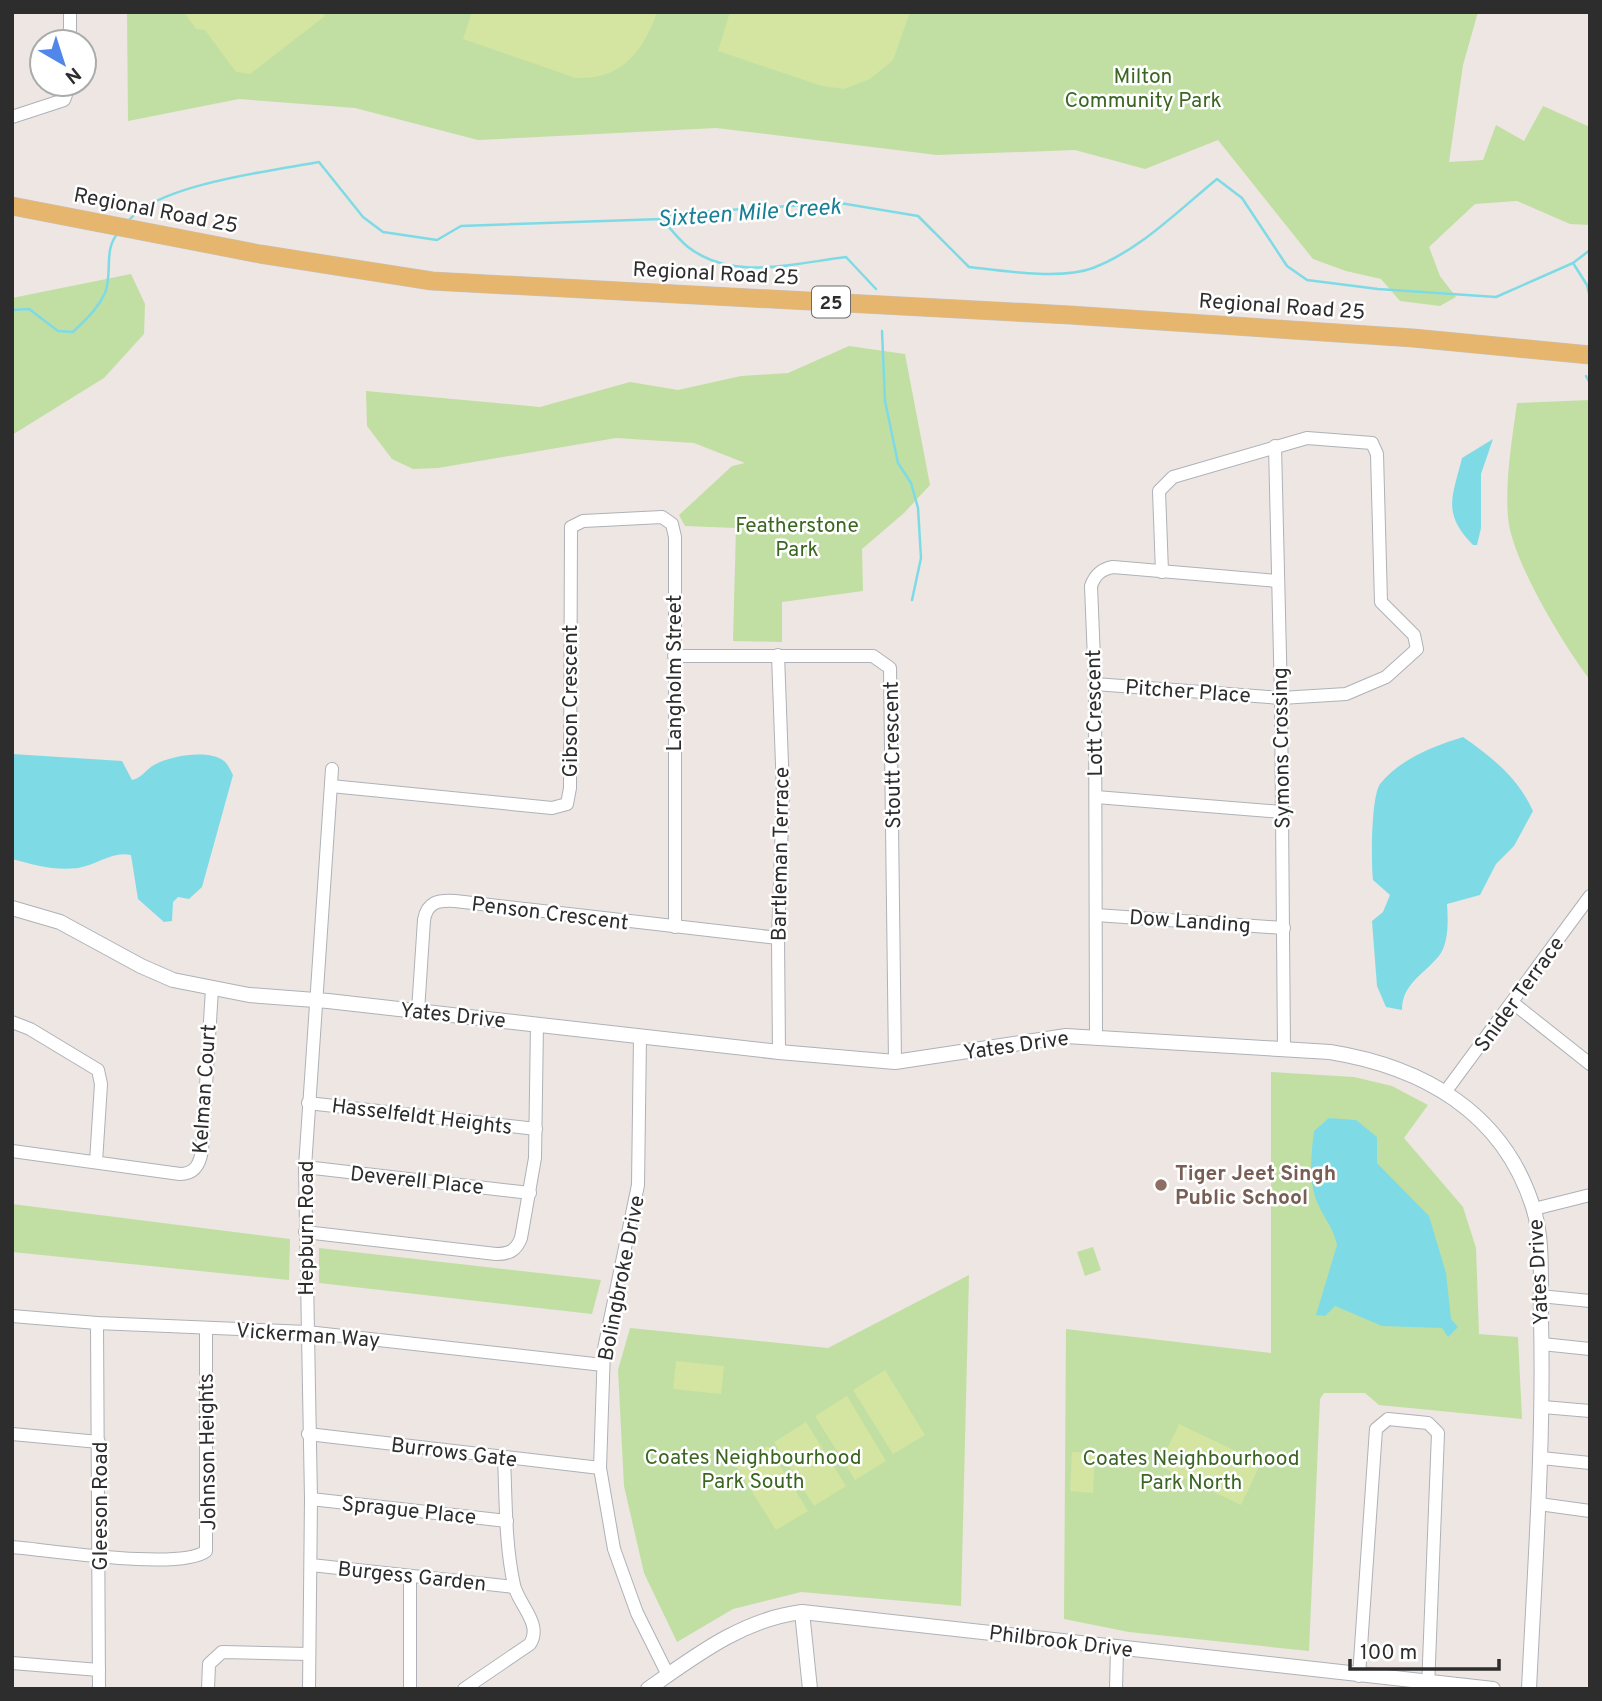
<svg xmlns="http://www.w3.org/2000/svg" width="1602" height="1701" viewBox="0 0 1602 1701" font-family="Overpass,sans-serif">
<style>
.green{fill:#c1dfa3}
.pitch{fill:#d3e5a0}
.water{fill:#7edbe6}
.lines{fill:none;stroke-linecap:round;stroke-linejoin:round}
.stream{stroke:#7edbe6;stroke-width:2.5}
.minor-casing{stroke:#aeb2b8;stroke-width:14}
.tertiary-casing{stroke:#aeb2b8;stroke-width:16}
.primary-casing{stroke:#c4c4c4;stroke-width:19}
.minor{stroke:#fff;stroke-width:12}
.tertiary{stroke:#fff;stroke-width:14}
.primary{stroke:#e6b66e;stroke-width:18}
.education-dot{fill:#8d6e63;stroke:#fff;stroke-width:2.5}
.labels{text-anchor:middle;stroke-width:5;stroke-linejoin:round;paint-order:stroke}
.shield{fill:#fff;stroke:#6c6c6c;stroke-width:2}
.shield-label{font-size:19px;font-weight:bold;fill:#2d2d2d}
.park-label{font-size:21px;fill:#3b6622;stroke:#fff}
.street-label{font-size:21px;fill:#2d2d2d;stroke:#fff}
.education-label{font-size:21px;font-weight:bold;fill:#785e54;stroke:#fff;text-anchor:start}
.water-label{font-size:23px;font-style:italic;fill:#197f96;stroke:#fff}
</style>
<rect width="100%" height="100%" fill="#ede6e2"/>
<g class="green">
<path d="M127 12H1478L1463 65 1449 162 1483 160 1496 125 1524 141 1543 106 1590 127V225L1570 224 1517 201 1475 204 1429 247 1440 276 1456 297 1440 306 1400 301 1381 279 1346 271 1313 259 1218 140 1145 169 1075 150 937 155 716 128 478 140 355 108 239 99 128 121Z"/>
<path d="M131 274 145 304 144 334 104 378 12 435V298Z"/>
<path d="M849 346 905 354 930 485 904 513 862 549 863 591 782 602V642L733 641 736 528 685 526 679 515 732 466 745 463 694 443 616 438 438 468 413 469 392 459 367 426 366 391 540 407 630 382 678 390 741 376 788 373Z"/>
<path d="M1590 400V680C1564 646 1511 559 1508 517 1505 480 1512 440 1517 403Z"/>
<path d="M1271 1072 1354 1077 1392 1086 1428 1105 1404 1138 1463 1207 1476 1248 1479 1334 1518 1337 1522 1419 1379 1405 1365 1393H1324L1320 1399 1309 1651 1129 1632 1064 1619 1066 1329 1271 1353Z"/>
<path d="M12 1204 290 1239 289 1280 12 1252Z"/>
<path d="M1093 1247 1101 1270 1085 1276 1077 1252Z"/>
<path d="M319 1248 601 1280 592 1314 319 1283Z"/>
<path d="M969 1275 961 1606 801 1592 733 1609 677 1642 644 1573 624 1486 618 1370 630 1328 828 1348Z"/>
</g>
<g class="pitch">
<path d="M184 12H322L325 16 250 74 236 72 205 30 196 29Z"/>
<path d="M472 12H657C643 52 621 80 576 78L463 39Z"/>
<path d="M730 12H910L893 60 870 79 844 89 822 86 718 51Z"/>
<path d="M676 1361 724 1366 721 1394 673 1389Z"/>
<path d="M885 1370 925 1435 893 1454 853 1390Z"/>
<path d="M847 1396 886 1461 855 1480 815 1416Z"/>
<path d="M806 1422 846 1486 814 1506 774 1442Z"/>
<path d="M1179 1424 1261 1463 1241 1505 1159 1466Z"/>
<path d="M768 1446 808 1511 776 1530 736 1466Z"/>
<path d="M1072 1452 1095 1453 1093 1493 1070 1491Z"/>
</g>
<g class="water">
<path d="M1493 439 1481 474V528L1477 545H1473C1442 513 1452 498 1462 458Z"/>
<path d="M1463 737C1493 758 1518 778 1533 811L1514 846 1496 864 1480 895 1447 904C1448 918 1449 940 1441 953 1427 973 1402 982 1402 1010L1386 1007 1377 986 1372 921 1383 912 1390 895 1373 880C1371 863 1371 797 1380 784 1400 759 1434 746 1463 737Z"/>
<path d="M12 754 122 761 132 780C142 778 145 770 154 765 170 756 208 749 224 761 228 764 231 771 233 775L202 887 189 899 178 897 173 902 172 921 164 922 138 899 131 855C112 851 97 865 78 868 55 871 34 865 12 859Z"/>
<path d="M1329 1118 1356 1120 1377 1137V1163L1429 1216 1446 1273 1451 1319 1458 1327 1448 1337 1442 1328 1382 1326 1335 1306 1325 1316 1316 1315 1337 1245C1334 1229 1324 1218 1318 1204 1308 1182 1311 1154 1314 1131Z"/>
</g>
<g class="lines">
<g class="stream">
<path d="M662 219C670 228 678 239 688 247 733 282 795 263 846 257L876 289"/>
<path d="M129 220C161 184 270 171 319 162L363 217 383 232 437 240 461 226 662 219 679 213 840 203 918 216 969 267C1003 271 1061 280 1093 268 1140 250 1179 210 1217 179L1242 198 1287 266 1307 280 1378 289 1496 297 1573 263 1590 250"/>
<path d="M1573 263 1587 285 1590 297"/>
<path d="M12 310 29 309 58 331 73 332C85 320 98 309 105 293 113 273 103 250 118 233"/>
<path d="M882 331 885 401 898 463 911 483 918 508 921 558 912 600"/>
<path d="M1586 376 1590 383"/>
</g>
<defs>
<g id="minor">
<path d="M70 12V42"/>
<path d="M12 117 64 100 70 84"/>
<path d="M1275 446 1281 698 1284 1049"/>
<path d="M778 655 783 792 778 938 779 1052"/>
<path d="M674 656H873L890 668 895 1062"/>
<path d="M1095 684 1281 698 1346 694 1386 677 1417 649 1414 635 1381 602 1377 454 1372 443 1307 438 1173 477 1159 491 1162 572"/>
<path d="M331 786 552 808 567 804 570 788 571 527 583 521 662 517 672 524 675 537V927"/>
<path d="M1096 797 1282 812"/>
<path d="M1096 915 1284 928"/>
<path d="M1513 1003 1590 1064"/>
<path d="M418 1011 424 920C427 902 438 900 455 901L778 938"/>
<path d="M12 1022 30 1029 98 1070 101 1084 96 1162"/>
<path d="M1096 1036 1095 684 1091 586C1095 575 1101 569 1113 567L1277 581"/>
<path d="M640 1037 638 1185 604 1349 600 1468 614 1549 637 1613 668 1675"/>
<path d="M1446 1091 1590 896"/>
<path d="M308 1103 536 1129"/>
<path d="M12 1151 180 1174C195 1174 200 1164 202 1150L212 989"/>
<path d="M305 1167 530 1193"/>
<path d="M1534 1209 1590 1195"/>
<path d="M305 1232 496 1254C509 1254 516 1251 521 1238L535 1158 537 1024"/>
<path d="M1540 1296 1590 1301"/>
<path d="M12 1316 97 1323 307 1332 603 1365"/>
<path d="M97 1323 99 1689"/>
<path d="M1542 1344 1590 1349"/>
<path d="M1543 1407 1590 1411"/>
<path d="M12 1434 99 1442"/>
<path d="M308 1434 600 1468"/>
<path d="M1541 1458 1590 1463"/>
<path d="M311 1499 507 1521"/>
<path d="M1539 1504 1590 1511"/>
<path d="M12 1547C49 1550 181 1571 206 1551V1329"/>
<path d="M311 1565 514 1587"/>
<path d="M410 1577V1689"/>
<path d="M12 1663 99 1670"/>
<path d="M1359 1676 1376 1429 1388 1419 1428 1423 1438 1433 1428 1688"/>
<path d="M208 1689 209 1664 222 1652 308 1654"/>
<path d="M309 1689 311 1499 305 1167 332 769"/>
<path d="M464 1689 530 1644C543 1624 518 1604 514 1585 505 1544 506 1500 504 1459"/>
<path d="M1116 1689 1117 1648"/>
</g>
<g id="tertiary">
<path d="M12 908 60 922 141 966 173 980 249 995 328 1001 779 1052 895 1062 1066 1036 1330 1052C1423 1067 1503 1112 1533 1207 1544 1242 1540 1282 1541 1318 1544 1442 1535 1565 1529 1689"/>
<path d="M802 1612 810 1689"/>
<path d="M648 1689C695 1656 743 1619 802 1612L1493 1689"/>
</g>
<path id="primary" d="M12 206 260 254 432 281 1070 315 1413 338 1590 355"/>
</defs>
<use href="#minor" class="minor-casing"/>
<use href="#tertiary" class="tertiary-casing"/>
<use href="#primary" class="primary-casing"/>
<use href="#minor" class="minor"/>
<use href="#tertiary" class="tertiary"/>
<use href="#primary" class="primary"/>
</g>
<circle class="education-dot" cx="1161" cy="1185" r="7"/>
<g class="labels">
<rect class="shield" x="812" y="286.5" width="38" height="31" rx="5"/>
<g class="shield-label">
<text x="831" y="309">25</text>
</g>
<g class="park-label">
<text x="1143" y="83">Milton<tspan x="1143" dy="24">Community Park</tspan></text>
<text x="797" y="532">Featherstone<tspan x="797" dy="24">Park</tspan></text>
<text x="753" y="1464">Coates Neighbourhood<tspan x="753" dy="24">Park South</tspan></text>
<text x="1191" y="1465">Coates Neighbourhood<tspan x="1191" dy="24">Park North</tspan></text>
</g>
<g class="street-label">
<text transform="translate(156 210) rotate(11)" y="7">Regional Road 25</text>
<text transform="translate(716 273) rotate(3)" y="7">Regional Road 25</text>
<text transform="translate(1282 306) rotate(4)" y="7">Regional Road 25</text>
<text transform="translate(674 673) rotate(-90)" y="7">Langholm Street</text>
<text transform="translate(1188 691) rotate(4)" y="7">Pitcher Place</text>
<text transform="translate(570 701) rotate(-90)" y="7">Gibson Crescent</text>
<text transform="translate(1094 713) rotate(-91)" y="7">Lott Crescent</text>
<text transform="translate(1281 748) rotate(-91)" y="7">Symons Crossing</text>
<text transform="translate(892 755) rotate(-91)" y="7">Stoutt Crescent</text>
<text transform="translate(780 854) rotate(-89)" y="7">Bartleman Terrace</text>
<text transform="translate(550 913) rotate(7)" y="7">Penson Crescent</text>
<text transform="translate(1190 921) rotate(4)" y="7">Dow Landing</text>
<text transform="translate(1519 994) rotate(-54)" y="7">Snider Terrace</text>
<text transform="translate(453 1015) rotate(6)" y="7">Yates Drive</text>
<text transform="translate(1016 1045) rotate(-8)" y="7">Yates Drive</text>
<text transform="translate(204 1089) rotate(-86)" y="7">Kelman Court</text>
<text transform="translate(422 1116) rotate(7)" y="7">Hasselfeldt Heights</text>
<text transform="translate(417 1180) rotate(6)" y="7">Deverell Place</text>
<text transform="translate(306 1228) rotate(-90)" y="7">Hepburn Road</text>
<text transform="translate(1538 1272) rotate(-93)" y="7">Yates Drive</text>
<text transform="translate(621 1278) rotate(-79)" y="7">Bolingbroke Drive</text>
<text transform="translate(308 1335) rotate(4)" y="7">Vickerman Way</text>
<text transform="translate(207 1452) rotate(-91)" y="7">Johnson Heights</text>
<text transform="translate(454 1452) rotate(7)" y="7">Burrows Gate</text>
<text transform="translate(100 1506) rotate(-90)" y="7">Gleeson Road</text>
<text transform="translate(409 1510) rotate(6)" y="7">Sprague Place</text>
<text transform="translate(412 1576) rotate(6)" y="7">Burgess Garden</text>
<text transform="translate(1061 1641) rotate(7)" y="7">Philbrook Drive</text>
</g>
<g class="education-label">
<text x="1175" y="1180">Tiger Jeet Singh<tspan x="1175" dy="24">Public School</tspan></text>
</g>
<g class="water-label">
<text transform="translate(749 212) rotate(-4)" y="8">Sixteen Mile Creek</text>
</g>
</g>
<rect width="1602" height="1701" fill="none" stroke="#2d2d2d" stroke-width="28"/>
<g transform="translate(63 63) rotate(141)"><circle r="33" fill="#ffffff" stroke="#ababab" stroke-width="2"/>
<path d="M0-5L12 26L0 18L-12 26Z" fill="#5187eb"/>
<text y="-10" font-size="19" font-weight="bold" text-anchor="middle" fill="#2d2d2d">N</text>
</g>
<path d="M1350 1659v10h149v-10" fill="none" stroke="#2d2d2d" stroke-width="3.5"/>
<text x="1360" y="1659" font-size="21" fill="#2d2d2d" stroke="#ffffff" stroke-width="5" paint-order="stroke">100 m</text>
</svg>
